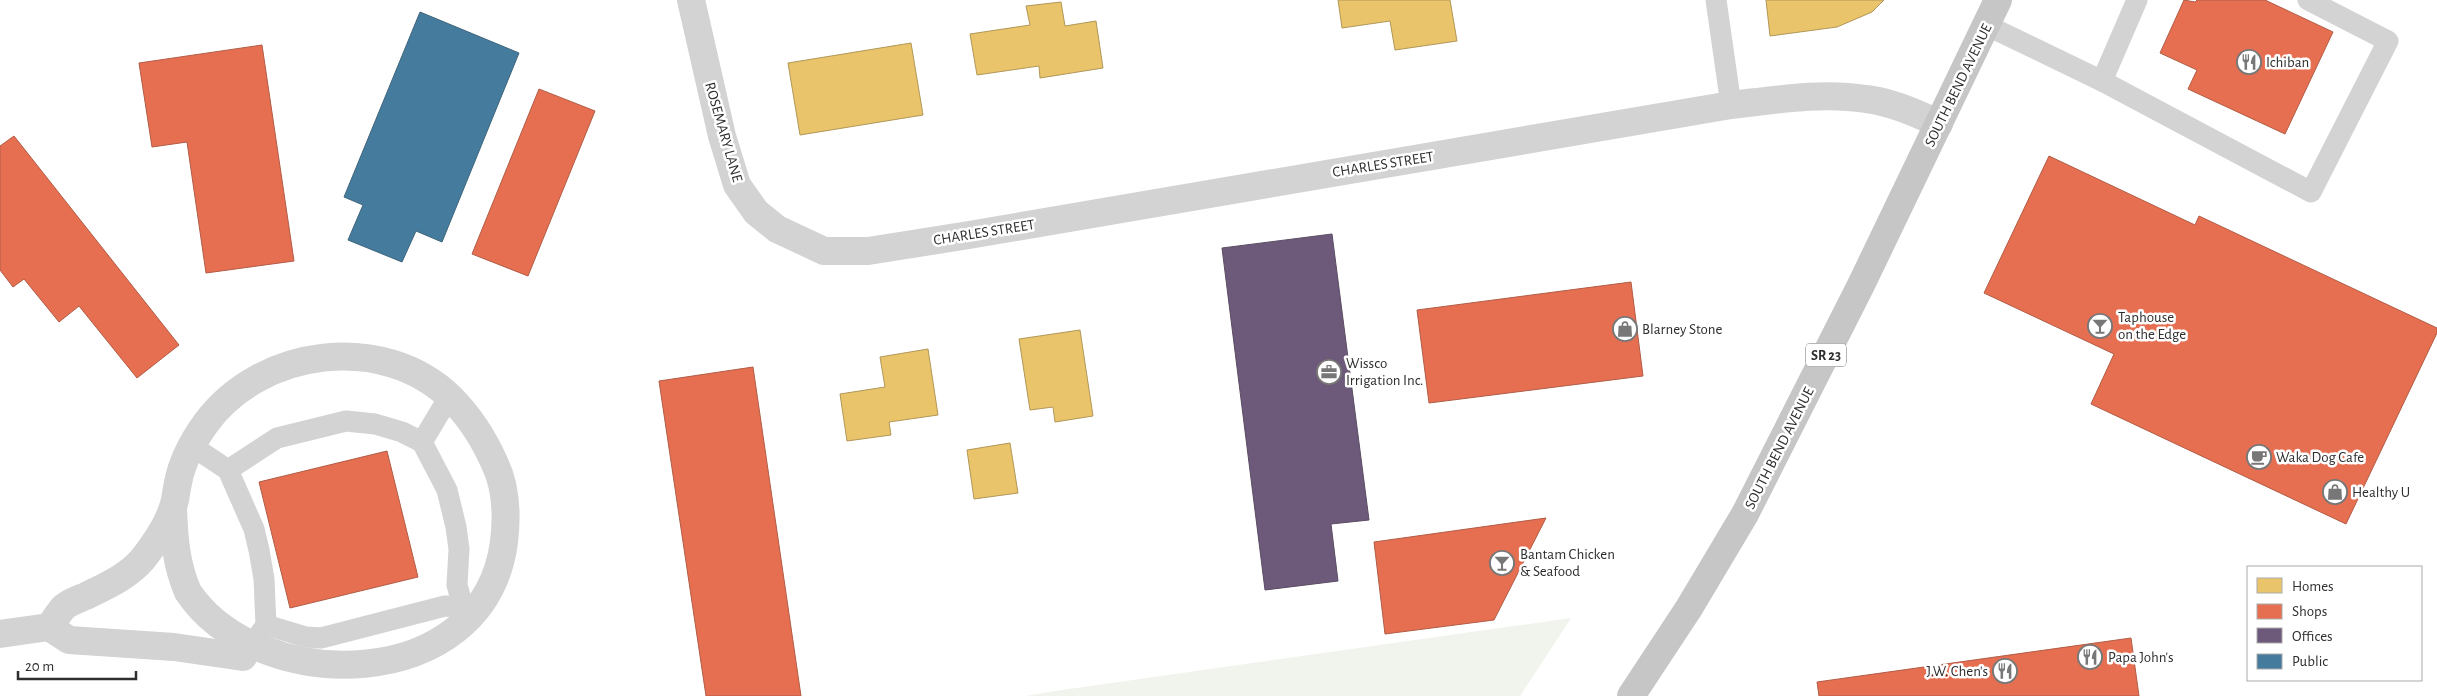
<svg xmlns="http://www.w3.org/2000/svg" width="2437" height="696" viewBox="0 0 2437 696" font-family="'Alegreya Sans',sans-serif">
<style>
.green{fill:#f0f4ec}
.homes{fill:#e9c46a;stroke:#b19758}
.shops{fill:#e76f51;stroke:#b05c46}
.offices{fill:#6d597a;stroke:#5a4c63}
.public{fill:#457b9d;stroke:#3e647c}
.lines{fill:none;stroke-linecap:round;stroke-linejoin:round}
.lane{stroke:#d3d3d3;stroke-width:21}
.street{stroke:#d3d3d3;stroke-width:28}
.primary{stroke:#c6c6c6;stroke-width:28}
.labels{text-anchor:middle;stroke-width:5;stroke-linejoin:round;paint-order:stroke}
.shield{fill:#fff;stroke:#6d6d6d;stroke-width:1}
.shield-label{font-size:14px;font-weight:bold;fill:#2e2e2e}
.poi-label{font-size:15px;fill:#2e2e2e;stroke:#fff;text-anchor:start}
.street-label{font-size:15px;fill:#2e2e2e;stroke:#fff}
</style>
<rect width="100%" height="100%" fill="#fff"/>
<path class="green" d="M1571 618 1520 696H1025L1062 690Z"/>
<g class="homes">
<path d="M1338 0H1450L1457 41 1395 50 1390 21 1342 28Z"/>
<path d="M1766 0H1884L1872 12 1837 27 1770 36Z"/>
<path d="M1061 2 1065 26 1096 21 1103 68 1040 78 1039 66 977 75 970 34 1030 25 1026 6Z"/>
<path d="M911 43 923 115 800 135 788 63Z"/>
<path d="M1080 330 1093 416 1055 422 1053 407 1030 410 1019 339Z"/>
<path d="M928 349 938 415 889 422 891 435 847 441 840 394 885 387 880 357Z"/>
<path d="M1010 443 1018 493 974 499 967 450Z"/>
</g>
<g class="shops">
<path d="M2184 0 2195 2 2197 0H2265L2333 32 2285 134 2188 89 2197 70 2160 53Z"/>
<path d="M262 45 294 261 206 273 187 142 152 147 139 63Z"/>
<path d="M539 89 595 111 528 276 472 254Z"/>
<path d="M14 136 179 345 137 378 79 306 59 322 24 279 13 287 0 270V146Z"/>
<path d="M2049 156 2195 225 2199 216 2437 328V333L2346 524 2091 404 2114 354 1984 293Z"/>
<path d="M1631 282 1643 376 1429 403 1417 310Z"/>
<path d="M753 367 801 696H706L659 381Z"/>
<path d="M387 451 418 577 290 608 259 482Z"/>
<path d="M1546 518 1494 620 1385 634 1374 542Z"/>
<path d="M2131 638 2139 696H1819L1817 682Z"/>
</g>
<path class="offices" d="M1332 234 1369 520 1331 524 1338 581 1265 590 1222 248Z"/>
<path class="public" d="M420 12 519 53 442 242 416 231 402 262 348 240 363 205 344 197Z"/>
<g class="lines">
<g class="lane">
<path d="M1716 0 1731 105"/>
<path d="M1986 25 2102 81 2311 192 2388 41 2308 0"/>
<path d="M2102 81 2137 0"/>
<path d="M422 442 449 397"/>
<path d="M192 446 228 470 254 529 259 550 264 579 266 625 245 655"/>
<path d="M228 470 277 438 346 421 375 424 402 432 422 442 447 490 456 527 459 549 457 585 463 607"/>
<path d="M266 625 306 637 321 638 445 606 463 607 474 611"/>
</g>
<g class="street">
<path d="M691 0 722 136 737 185 756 212 777 229 824 251H868L969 235 1731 105C1775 100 1821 92 1866 99 1891 102 1917 113 1939 124"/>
<path d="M49 627C54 621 59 612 64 607 70 602 79 599 86 596 106 586 127 577 142 560 153 546 168 524 173 507 176 499 176 491 178 483 182 461 193 441 206 423 261 348 383 332 451 398 470 417 484 439 495 464 506 487 507 517 504 542 484 696 258 696 188 592 176 565 174 537 173 508"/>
<path d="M0 634 49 627 69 640 174 647 243 657"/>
</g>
<path class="primary" d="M1631 696 1689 608 1745 514 1861 285 1998 0"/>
</g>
<defs>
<symbol id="restaurant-ring" viewBox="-11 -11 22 22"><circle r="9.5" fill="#fff" stroke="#777" stroke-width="1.5"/><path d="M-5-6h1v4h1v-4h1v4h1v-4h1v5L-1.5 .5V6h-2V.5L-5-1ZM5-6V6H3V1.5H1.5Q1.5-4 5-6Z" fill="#777"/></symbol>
<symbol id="bar-ring" viewBox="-11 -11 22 22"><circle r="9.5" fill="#fff" stroke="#777" stroke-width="1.5"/><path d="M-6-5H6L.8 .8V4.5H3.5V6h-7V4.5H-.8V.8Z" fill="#777"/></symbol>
<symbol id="shop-ring" viewBox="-11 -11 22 22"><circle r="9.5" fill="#fff" stroke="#777" stroke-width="1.5"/><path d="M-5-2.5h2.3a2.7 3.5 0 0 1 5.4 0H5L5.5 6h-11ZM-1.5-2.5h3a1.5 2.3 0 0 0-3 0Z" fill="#777"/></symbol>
<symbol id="office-ring" viewBox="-11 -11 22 22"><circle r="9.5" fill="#fff" stroke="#777" stroke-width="1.5"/><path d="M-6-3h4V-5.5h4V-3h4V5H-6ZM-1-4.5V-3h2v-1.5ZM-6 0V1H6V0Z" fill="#777"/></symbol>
<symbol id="cafe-ring" viewBox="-11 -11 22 22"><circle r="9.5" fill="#fff" stroke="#777" stroke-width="1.5"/><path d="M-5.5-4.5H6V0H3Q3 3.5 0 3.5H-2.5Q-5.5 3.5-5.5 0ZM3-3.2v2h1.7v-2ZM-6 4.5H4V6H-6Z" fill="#777"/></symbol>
</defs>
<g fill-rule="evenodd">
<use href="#restaurant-ring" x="2235" y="48" width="28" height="28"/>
<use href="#bar-ring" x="2086" y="312" width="28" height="28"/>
<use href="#shop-ring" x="1611" y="315" width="28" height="28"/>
<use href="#office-ring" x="1315" y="358" width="28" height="28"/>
<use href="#cafe-ring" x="2245" y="443" width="28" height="28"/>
<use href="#shop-ring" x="2321" y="478" width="28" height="28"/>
<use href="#bar-ring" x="1488" y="549" width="28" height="28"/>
<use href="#restaurant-ring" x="2076" y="643" width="28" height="28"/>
<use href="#restaurant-ring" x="1991" y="657" width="28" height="28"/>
</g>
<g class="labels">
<rect class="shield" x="1806" y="343.5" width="40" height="23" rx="4"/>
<g class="shield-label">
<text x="1826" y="360">SR 23</text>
</g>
<g class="poi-label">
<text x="2266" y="67">Ichiban</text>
<text x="2118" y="322">Taphouse<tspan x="2118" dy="17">on the Edge</tspan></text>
<text x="1642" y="334">Blarney Stone</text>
<text x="1346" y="368">Wissco<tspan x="1346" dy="17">Irrigation Inc.</tspan></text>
<text x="2276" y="462">Waka Dog Cafe</text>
<text x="2352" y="497">Healthy U</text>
<text x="1520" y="559">Bantam Chicken<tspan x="1520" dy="17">&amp; Seafood</tspan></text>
<text x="2108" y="662">Papa John's</text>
<text x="1988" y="676" text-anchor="end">J.W. Chen's</text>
</g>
<g class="street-label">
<text transform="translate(1958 85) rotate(-64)" y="5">SOUTH BEND AVENUE</text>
<text transform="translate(724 132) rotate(74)" y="5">ROSEMARY LANE</text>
<text transform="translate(1383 164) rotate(-9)" y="5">CHARLES STREET</text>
<text transform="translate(984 232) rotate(-9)" y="5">CHARLES STREET</text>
<text transform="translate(1779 448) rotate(-63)" y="5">SOUTH BEND AVENUE</text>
</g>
</g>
<rect x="2247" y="566" width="175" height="115" fill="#ffffff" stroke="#ababab"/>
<rect x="2257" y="578" width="25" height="15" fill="#e9c46a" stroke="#ababab"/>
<text x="2292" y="591" font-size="15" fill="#2e2e2e">Homes</text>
<rect x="2257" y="604" width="25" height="15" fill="#e76f51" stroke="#ababab"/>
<text x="2292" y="616" font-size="15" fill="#2e2e2e">Shops</text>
<rect x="2257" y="628" width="25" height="15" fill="#6d597a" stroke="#ababab"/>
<text x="2292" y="641" font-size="15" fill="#2e2e2e">Offices</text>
<rect x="2257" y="654" width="25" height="15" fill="#457b9d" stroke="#ababab"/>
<text x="2292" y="666" font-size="15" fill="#2e2e2e">Public</text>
<path d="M18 671v8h118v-8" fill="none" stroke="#2e2e2e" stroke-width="2.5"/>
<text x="25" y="671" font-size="15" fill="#2e2e2e" stroke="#ffffff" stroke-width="4" paint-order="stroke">20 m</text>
</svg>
